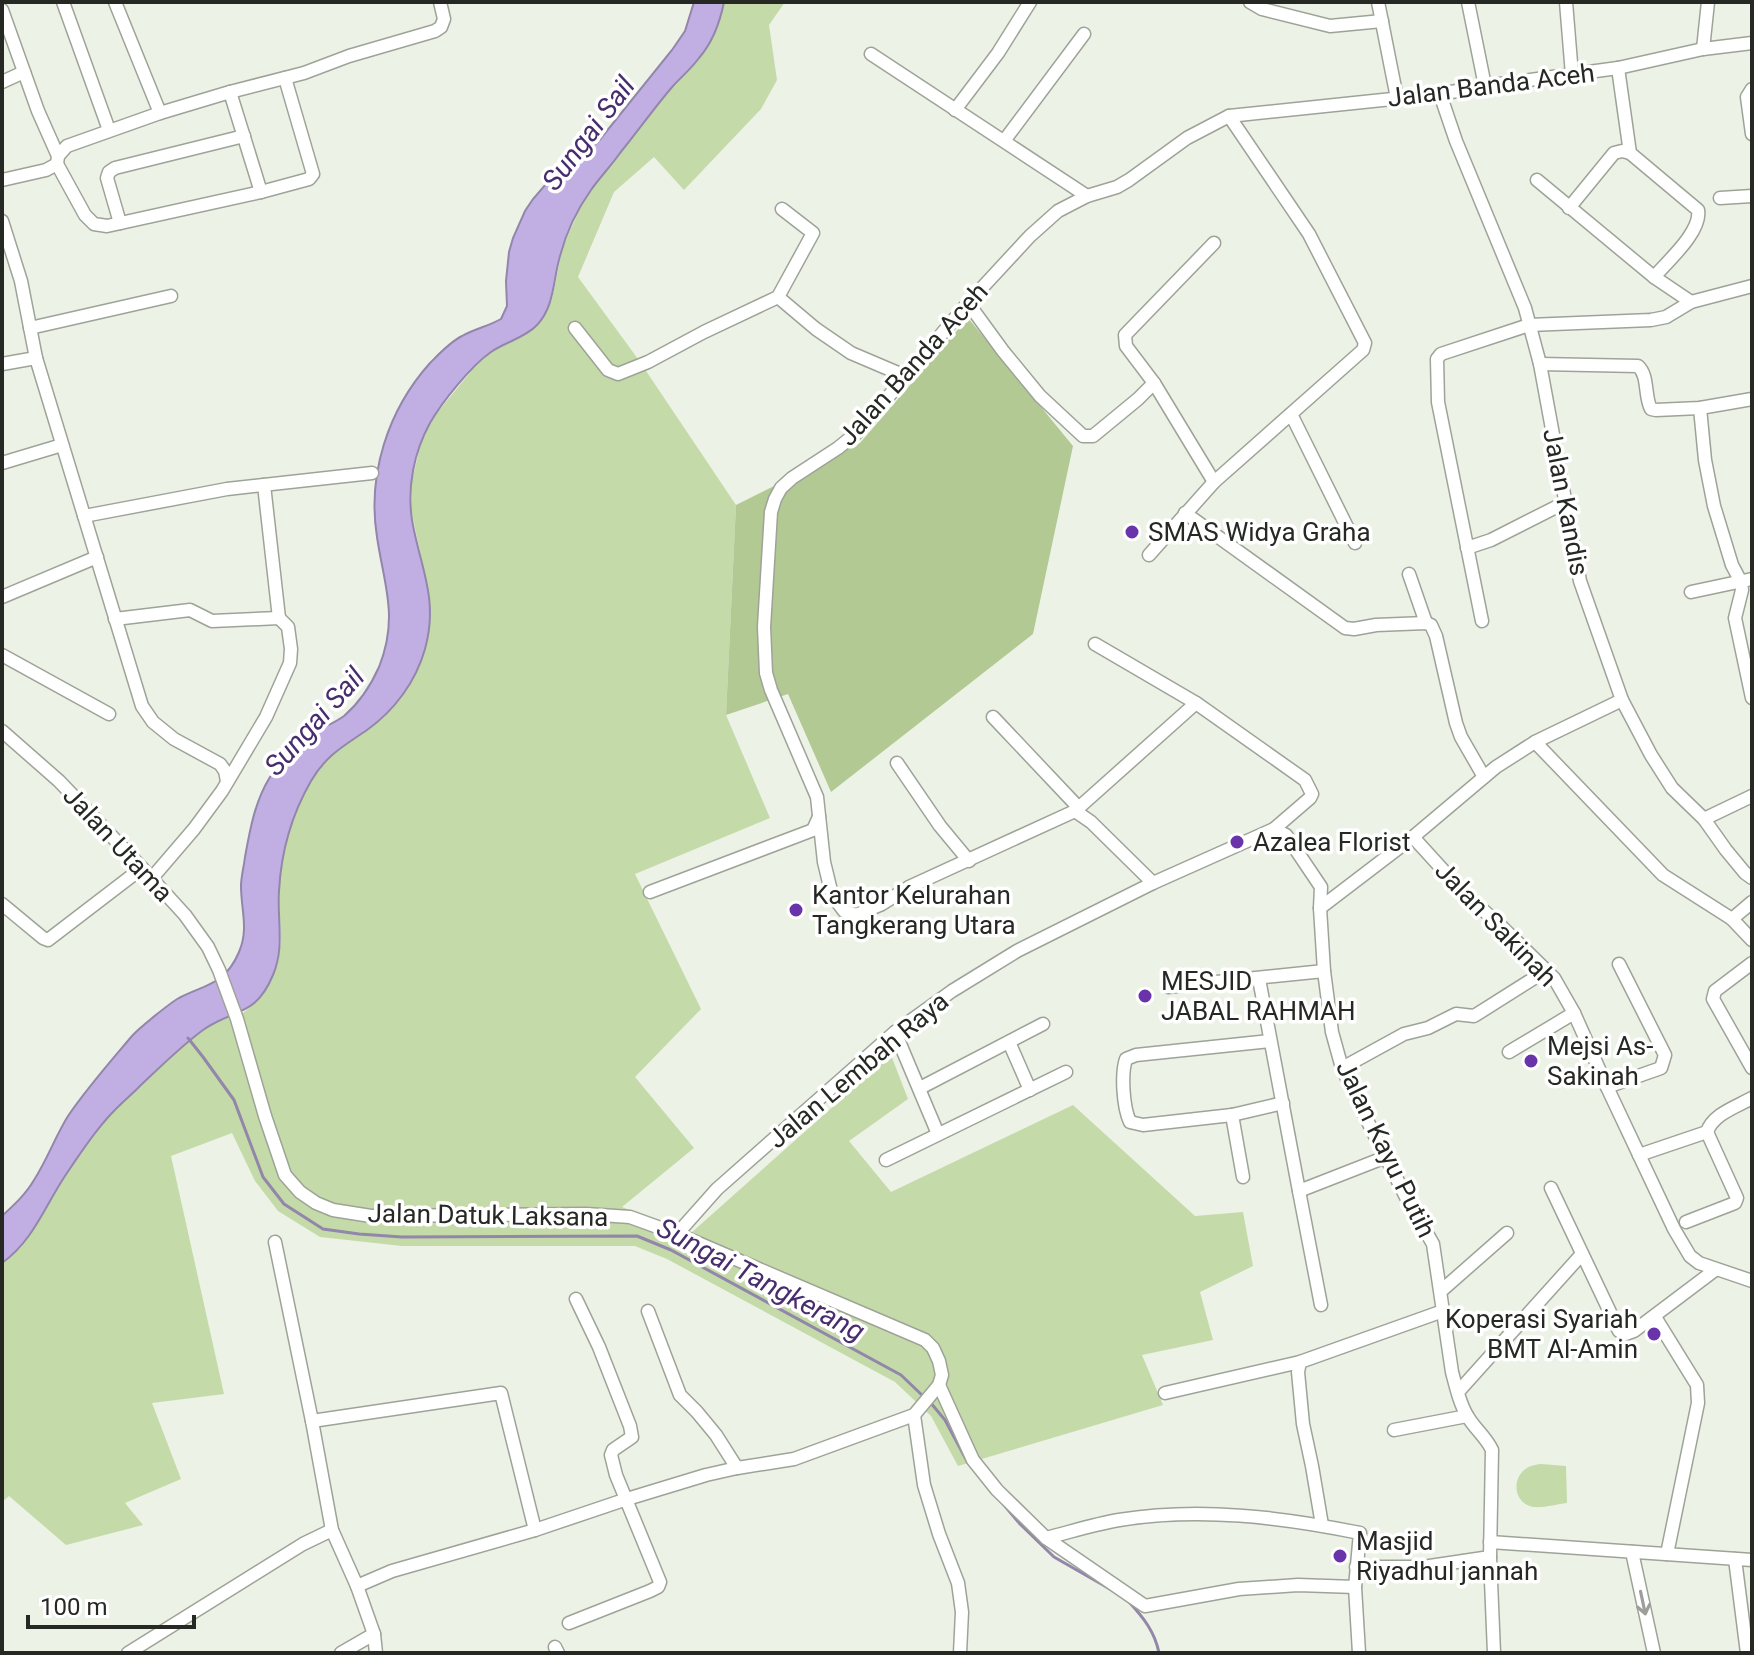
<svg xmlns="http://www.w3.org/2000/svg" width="1754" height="1655" viewBox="0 0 1754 1655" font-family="Roboto,sans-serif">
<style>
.green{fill:#c5daa9}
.forest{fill:#b2c993}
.water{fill:#c1afe4;stroke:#9286aa;stroke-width:2}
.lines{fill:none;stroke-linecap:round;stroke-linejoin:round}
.stream{stroke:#9286aa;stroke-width:3}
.minor-casing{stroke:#9ea398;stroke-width:15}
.minor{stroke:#fff;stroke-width:12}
.oneway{stroke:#9d9e9c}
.poi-dot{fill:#6933aa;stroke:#fff;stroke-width:3}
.labels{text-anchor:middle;stroke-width:7;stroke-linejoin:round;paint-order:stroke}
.street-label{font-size:26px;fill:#262824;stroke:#fff}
.poi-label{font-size:26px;fill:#262824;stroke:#fff;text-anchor:start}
.water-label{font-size:28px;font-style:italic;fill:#472d6d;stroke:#fff}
</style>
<rect width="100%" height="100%" fill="#edf2e7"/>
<g class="green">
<path d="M724 2H785L769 25 777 80 761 109 684 190 654 157 614 192 578 277 638 359 736 505 726 715 770 818 635 874 701 1009 635 1077 694 1148 622 1207 691 1233 891 1055 908 1099 849 1141 891 1192 1073 1105 1195 1216 1243 1212 1253 1266 1200 1292 1213 1340 1142 1355 1163 1405 958 1466 931 1416 895 1382 667 1259 635 1246H402L320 1237 278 1211 255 1181 232 1133 171 1156 224 1394 152 1403 181 1479 125 1503 143 1525 66 1545 9 1496 2 1502V1263L23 1243 44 1213 63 1179 109 1116 173 1054 201 1031 218 1021 243 1013 260 999 271 981 278 963 281 942 279 891 283 856 293 819 301 799 322 763 341 746 380 719 400 699 428 635 429 594 411 509 412 480 422 439 436 414 473 369 490 353 533 329 539 322 552 299 563 246 583 202 602 175 674 84 697 62 722 10Z"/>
<path d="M1541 1464 1566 1466 1567 1503C1557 1504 1544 1508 1534 1507 1516 1505 1511 1483 1523 1471 1528 1466 1534 1465 1541 1464Z"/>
</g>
<path class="forest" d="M968 318 1073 446 1033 634 831 792 788 694 726 715 736 505 860 443Z"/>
<path class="water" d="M694 2H724C720 22 712 43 699 58 691 69 681 77 673 86 654 108 638 131 620 153 611 166 600 177 591 190 576 211 565 235 559 260 553 282 554 307 537 325 525 338 505 342 491 352 471 366 442 402 430 423 414 452 407 487 412 520 420 567 439 599 425 649 416 681 395 710 367 730 344 746 326 755 311 781 292 814 281 853 279 891 277 920 285 947 273 975 255 1018 234 1008 203 1030 180 1047 160 1067 139 1087 130 1096 120 1104 111 1114 94 1132 79 1155 65 1176 45 1206 33 1241 2 1263V1216C14 1205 26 1194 34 1180 47 1160 55 1137 68 1116 87 1088 110 1062 132 1036 139 1028 170 1003 179 998 206 984 225 985 239 952 249 929 241 910 241 886 241 877 244 866 245 857 250 829 255 801 270 777 282 758 298 741 317 731 326 726 336 722 344 716 359 703 371 685 379 667 399 617 384 585 377 537 367 474 388 410 430 363 439 354 450 342 462 336 474 329 489 326 501 319L507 306 506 281 509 252 513 238 525 211 533 199 552 177 598 142 672 50 685 31Z"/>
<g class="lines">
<g class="stream">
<path d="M188 1038 203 1057 234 1100 263 1177 284 1204 323 1229 359 1234 402 1237 637 1236 671 1250 901 1375 924 1397"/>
<path d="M930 1402 945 1420 968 1463"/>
<path d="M1004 1505 1020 1524 1054 1557 1117 1593"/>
<path d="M1129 1602C1143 1617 1155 1632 1159 1653"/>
</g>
<defs>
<g id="minor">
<path d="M63 2 109 130"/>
<path d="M115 2 160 113"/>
<path d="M1250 2 1262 9 1330 26 1382 21"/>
<path d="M1378 2 1397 98"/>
<path d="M1468 2 1485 86"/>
<path d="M1566 2 1572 75"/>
<path d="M2 10 38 111 58 156 57 164 46 170 2 180"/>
<path d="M1703 49 1708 2"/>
<path d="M871 54 1087 196"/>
<path d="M1618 68 1630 153"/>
<path d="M2 82 24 72"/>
<path d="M1752 89 1747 97 1752 134"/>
<path d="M230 92 261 192"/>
<path d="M1440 94 1456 141 1525 308 1540 364 1580 581 1622 700 1651 755 1672 788 1704 819 1726 850 1745 873 1752 878"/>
<path d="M955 110 998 53 1030 2"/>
<path d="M1004 141 1084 34"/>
<path d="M58 156 67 146 160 113 230 92 304 73 349 56 435 31 441 27 444 19 440 2"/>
<path d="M57 164 85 215 94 224 107 226 261 192 309 179 313 174 285 78"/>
<path d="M1537 180 1654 277 1691 302"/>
<path d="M1720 198 1752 196"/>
<path d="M1569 208 1614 153 1622 151 1630 153 1698 210C1702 231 1668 261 1654 277"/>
<path d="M2 221 21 281 36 358 142 706 153 722 174 739 220 764 225 771 227 781"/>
<path d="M120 223 107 178 109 172 115 168 244 136"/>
<path d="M1214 243 1125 335 1126 346 1154 383 1214 482"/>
<path d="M778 297 816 329 851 353 905 376"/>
<path d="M968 303 1003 351 1040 396 1083 436H1093L1138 399 1154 383"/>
<path d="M30 328 171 296"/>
<path d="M575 328 608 370 618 374 648 362 704 332 778 297 813 233 782 209"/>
<path d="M2 364 36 358"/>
<path d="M1540 364 1638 366C1649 376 1644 396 1651 409L1656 410 1700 408 1752 399"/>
<path d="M1700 408 1705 460 1714 506 1732 565 1741 582 1742 590 1735 618 1752 698"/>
<path d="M1291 414 1355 543"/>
<path d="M2 463 62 445"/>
<path d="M264 485 279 618"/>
<path d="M1185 513 1345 628 1354 629 1376 625 1426 623 1431 625 1436 636 1456 723 1461 737 1484 777"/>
<path d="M84 516 227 489 372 473"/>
<path d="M1467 548 1491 540 1566 502"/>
<path d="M1149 555 1214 482 1363 350 1365 343 1309 234 1229 116"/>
<path d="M1409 574 1426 623"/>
<path d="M1691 592 1752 579"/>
<path d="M2 597 97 557"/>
<path d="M115 619 190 610 212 621 279 618 288 627 291 649 290 663 266 717 222 791 194 829 152 878"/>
<path d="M1482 621 1438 402 1437 359 1441 354 1529 325 1651 320 1666 317 1691 302 1752 286"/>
<path d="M1095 644 1196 703 1305 780 1312 794 1310 798 1274 829"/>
<path d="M2 655 109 714"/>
<path d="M993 717 1079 808"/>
<path d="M2 731 59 781 142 868 185 915 208 947 219 970 237 1019 265 1116 285 1175 300 1192 316 1203 333 1210 371 1216 586 1214 630 1217 677 1234 925 1340 933 1348 939 1361 942 1375 939 1385 914 1415 794 1459 737 1468 706 1475 627 1499 535 1530 392 1571 357 1586"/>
<path d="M1535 742 1663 875 1732 919"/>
<path d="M897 763 940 826 969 861"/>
<path d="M1075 811 1196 703"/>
<path d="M1704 819 1752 796"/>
<path d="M1413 837 1463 892 1502 927 1554 978 1574 1013 1607 1087 1674 1229 1690 1256 1699 1263 1752 1281"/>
<path d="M1153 883 1091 822 1075 811 909 887 882 904 856 915 844 911 832 895 824 862 817 797 771 690 766 673 764 627 771 512 775 499 781 488 792 478 838 448 859 431 968 303 1030 236 1058 211 1087 196 1117 187 1129 180 1187 138 1229 116 1440 94 1485 86 1618 68 1703 49 1752 43"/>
<path d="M650 892 813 830 819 817"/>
<path d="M1752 902 1732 919 1752 940"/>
<path d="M2 904 43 938 48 940 142 868"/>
<path d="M1320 908 1413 837 1496 767 1535 742 1622 700"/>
<path d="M1752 963 1715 991 1713 999 1752 1068"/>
<path d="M1259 979 1299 1191 1386 1157"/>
<path d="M1168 987 1324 971"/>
<path d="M895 1032 938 1134"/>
<path d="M1270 1041 1136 1055 1126 1059C1121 1074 1123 1107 1130 1122L1143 1125 1232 1115 1283 1103"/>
<path d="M1009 1042 1030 1090"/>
<path d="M1509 1052 1574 1013"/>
<path d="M1342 1068 1404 1034 1428 1028 1456 1014 1474 1016 1547 970"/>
<path d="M1607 1087 1661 1068 1665 1055 1619 964"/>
<path d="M920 1088 1043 1024"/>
<path d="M1232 1115 1243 1177"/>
<path d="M1639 1155 1707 1132C1713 1114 1736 1107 1752 1098"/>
<path d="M886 1160 1066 1072"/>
<path d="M1551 1188 1619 1331 1626 1334 1634 1331 1715 1270"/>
<path d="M1299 1191 1321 1305"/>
<path d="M1686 1222 1735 1203 1737 1198 1707 1132"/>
<path d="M677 1234 717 1189 895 1032 952 991 1017 951 1153 883 1274 829 1286 835 1321 887 1320 908 1324 971 1332 1032 1342 1068 1369 1124 1406 1197 1433 1244 1452 1372C1456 1387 1460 1405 1468 1417 1475 1429 1486 1437 1492 1450L1490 1557 1494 1653"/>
<path d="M275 1242 312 1421 332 1530 357 1586 374 1634 376 1653"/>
<path d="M1441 1291 1507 1233"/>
<path d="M648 1311 680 1395 697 1412 716 1435 737 1468"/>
<path d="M1655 1317 1697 1385 1698 1403 1667 1554"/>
<path d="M939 1385 973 1460 997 1490 1046 1538 1145 1606 1239 1589 1298 1585 1355 1587"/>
<path d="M1458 1392 1582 1254"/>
<path d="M1165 1393 1300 1362"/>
<path d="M914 1415 924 1485 939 1534 958 1583 962 1612 960 1653"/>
<path d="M312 1421 501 1393 535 1530"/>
<path d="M1394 1430 1467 1416"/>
<path d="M1322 1525 1312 1466 1303 1424 1298 1372 1300 1362 1443 1311"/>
<path d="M1046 1538C1070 1532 1095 1524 1119 1520 1199 1507 1281 1517 1360 1533L1355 1587 1359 1653"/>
<path d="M1490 1542 1752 1560"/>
<path d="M1632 1552 1654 1653"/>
<path d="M1735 1559 1747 1653"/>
<path d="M1356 1567H1423L1490 1557"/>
<path d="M569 1623 650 1591 658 1587 660 1582 616 1475 611 1455 613 1450 632 1437 630 1426 599 1347 576 1299"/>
<path d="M555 1647 558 1653"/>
<path d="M128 1653 303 1544 332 1530"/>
<path d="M341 1653 374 1634"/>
</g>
</defs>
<use href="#minor" class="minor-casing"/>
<use href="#minor" class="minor"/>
</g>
<defs><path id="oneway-shaft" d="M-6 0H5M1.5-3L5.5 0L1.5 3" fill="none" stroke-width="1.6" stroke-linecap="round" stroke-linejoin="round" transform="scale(2)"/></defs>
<use class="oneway" href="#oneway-shaft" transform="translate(1643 1603) rotate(78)"/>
<g class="poi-dot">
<circle cx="1132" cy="532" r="8"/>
<circle cx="1237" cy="842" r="8"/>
<circle cx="796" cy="910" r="8"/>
<circle cx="1145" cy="996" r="8"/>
<circle cx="1531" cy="1061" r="8"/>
<circle cx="1654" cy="1334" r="8"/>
<circle cx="1340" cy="1556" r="8"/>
</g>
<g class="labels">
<g class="street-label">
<text transform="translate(1491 85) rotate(-7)" y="9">Jalan Banda Aceh</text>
<text transform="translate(913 364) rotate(-48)" y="9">Jalan Banda Aceh</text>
<text transform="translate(1566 502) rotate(79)" y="9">Jalan Kandis</text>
<text transform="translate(118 844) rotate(47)" y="9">Jalan Utama</text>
<text transform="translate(1496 924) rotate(46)" y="9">Jalan Sakinah</text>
<text transform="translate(858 1070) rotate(-40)" y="9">Jalan Lembah Raya</text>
<text transform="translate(1386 1149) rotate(64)" y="9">Jalan Kayu Putih</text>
<text transform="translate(488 1215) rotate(1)" y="9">Jalan Datuk Laksana</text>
</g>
<g class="poi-label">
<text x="1148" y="541">SMAS Widya Graha</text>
<text x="1253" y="851">Azalea Florist</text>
<text x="812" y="904">Kantor Kelurahan<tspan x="812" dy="30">Tangkerang Utara</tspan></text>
<text x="1161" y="990">MESJID<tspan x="1161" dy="30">JABAL RAHMAH</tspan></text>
<text x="1547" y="1055">Mejsi As-<tspan x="1547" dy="30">Sakinah</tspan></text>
<text x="1638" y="1328" text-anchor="end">Koperasi Syariah<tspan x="1638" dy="30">BMT Al-Amin</tspan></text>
<text x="1356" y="1550">Masjid<tspan x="1356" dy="30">Riyadhul jannah</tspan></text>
</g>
<g class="water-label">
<text transform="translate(588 133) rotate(-53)" y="10">Sungai Sail</text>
<text transform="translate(314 721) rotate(-48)" y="10">Sungai Sail</text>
<text transform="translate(761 1279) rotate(28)" y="10">Sungai Tangkerang</text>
</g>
</g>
<rect width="1754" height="1655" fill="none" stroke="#262824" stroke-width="8"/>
<path d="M28 1615v12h166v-12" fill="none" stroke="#262824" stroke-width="4"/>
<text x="40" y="1615" font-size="24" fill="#262824" stroke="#ffffff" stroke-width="6" paint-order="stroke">100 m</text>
</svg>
